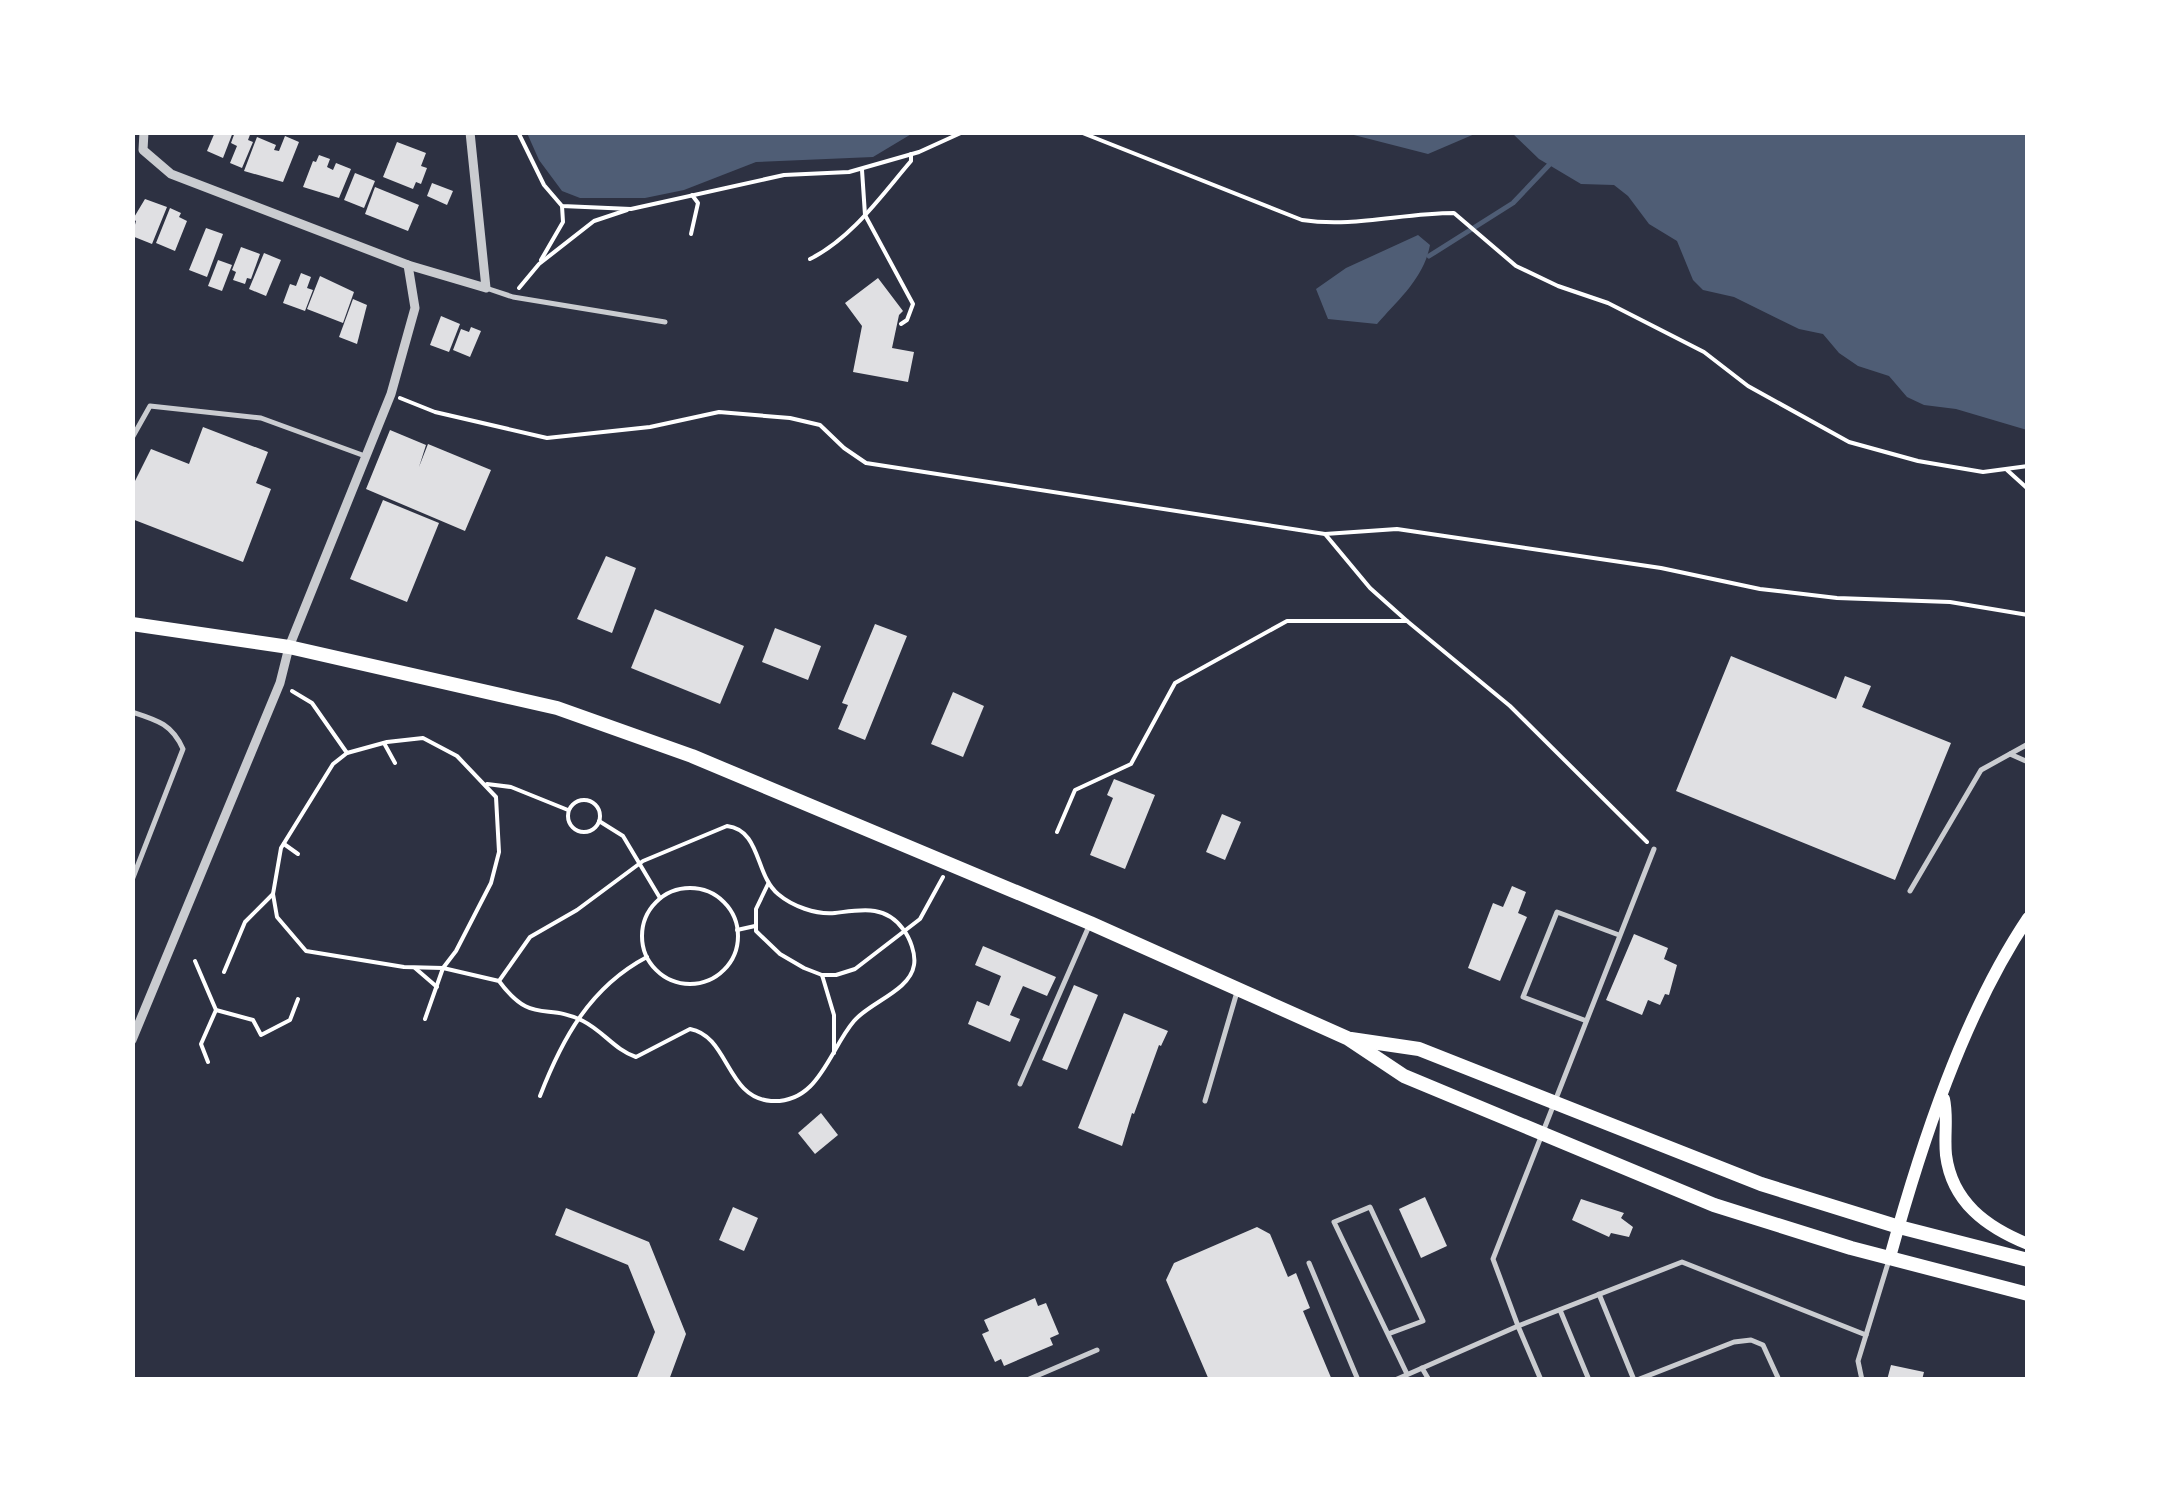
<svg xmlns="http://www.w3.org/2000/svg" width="2160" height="1512" viewBox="0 0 2160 1512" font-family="Spectral,serif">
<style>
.water{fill:#4f5d75}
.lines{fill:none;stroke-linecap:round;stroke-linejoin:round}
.stream{stroke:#4f5d75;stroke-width:5}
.building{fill:#e0e0e3}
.path{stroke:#fff;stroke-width:4}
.service{stroke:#caccd0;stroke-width:5}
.minor{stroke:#caccd0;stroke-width:9}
.secondary{stroke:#fff;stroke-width:12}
.primary{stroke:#fff;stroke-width:14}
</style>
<rect width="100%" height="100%" fill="#2d3142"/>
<g class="water">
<path d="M527 133V132L913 133 873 157 756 162 684 190 645 198H580L562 191 539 160Z"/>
<path d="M1346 133H1477L1428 154Z"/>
<path d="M1512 133H2027V430L1956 409 1924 405 1907 397 1889 376 1858 366 1839 353 1823 334 1799 329 1734 297 1703 290 1693 280 1677 241 1649 224 1628 196 1614 185 1581 184 1539 159Z"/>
<path d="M1418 235 1430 245C1424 278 1398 300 1377 324L1328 319 1316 289 1346 268Z"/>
</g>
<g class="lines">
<path class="stream" d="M1429 256 1513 203 1549 165"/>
</g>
<g class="building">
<path d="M215 132H233L223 158 207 151Z"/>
<path d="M235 132H251L248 140 253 142 242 168 230 163 237 146 231 143Z"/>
<path d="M285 136 299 142 283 182 244 171 257 137 276 145 274 150 279 151Z"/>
<path d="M397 142 426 153 421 166 427 168 421 184 416 182 413 189 383 177Z"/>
<path d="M319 155 330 159 327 167 333 170 336 163 351 169 339 198 303 187 313 161 316 162Z"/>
<path d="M355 173 375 181 364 208 344 200Z"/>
<path d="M432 183 453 191 447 205 427 196Z"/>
<path d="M375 187 419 205 408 231 365 214Z"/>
<path d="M145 199 167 207 152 244 132 236 136 221 133 219Z"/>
<path d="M170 208 181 213 179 217 187 221 175 251 156 243Z"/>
<path d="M206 228 223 234 207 277 189 270Z"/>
<path d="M241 247 260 254 251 279 247 278 245 284 233 280 236 272 232 270Z"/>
<path d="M264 253 281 260 266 296 249 289Z"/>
<path d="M218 260 232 265 222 291 208 286Z"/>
<path d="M301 273 311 277 307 288 313 290 305 311 283 303 290 284 296 286Z"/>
<path d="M320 276 354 292 343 323 307 309Z"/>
<path d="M878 278 903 311 899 315 892 348 914 352 908 382 853 372 862 326 845 303Z"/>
<path d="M353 299 367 305 357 344 339 337Z"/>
<path d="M441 316 460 324 449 352 430 345Z"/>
<path d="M471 327 481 331 470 357 453 350 461 329 469 332Z"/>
<path d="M203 427 268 452 256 483 271 489 243 562 132 519V487L151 449 189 464Z"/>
<path d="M390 430 426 445 419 467 428 444 491 470 465 531 366 489Z"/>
<path d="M383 500 439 523 407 602 350 579Z"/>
<path d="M606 556 636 568 612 633 577 619Z"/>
<path d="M655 609 744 646 720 704 631 668Z"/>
<path d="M875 624 907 636 865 740 838 729 848 705 842 703Z"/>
<path d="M775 628 821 646 808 680 762 662Z"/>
<path d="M1731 656 1836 699 1845 676 1871 686 1862 707 1951 743 1895 880 1676 791Z"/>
<path d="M953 692 984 706 963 757 931 744Z"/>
<path d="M1114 779 1155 795 1125 869 1090 855 1113 798 1107 795Z"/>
<path d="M1222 814 1241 822 1225 860 1206 852Z"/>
<path d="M1512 886 1526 892 1518 913 1527 917 1500 981 1468 968 1493 903 1503 907Z"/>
<path d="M1634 934 1668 948 1664 959 1677 965 1669 995 1665 994 1660 1005 1648 1000 1642 1015 1606 1000Z"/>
<path d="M983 946 1056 977 1047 996 1023 986 1010 1015 1020 1019 1010 1042 968 1024 977 1001 989 1006 1001 976 975 965Z"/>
<path d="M1074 985 1098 995 1067 1070 1042 1060Z"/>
<path d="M1124 1013 1168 1031 1161 1046 1159 1045 1134 1114 1132 1113 1122 1146 1078 1128Z"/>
<path d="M821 1113 838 1135 815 1154 798 1133Z"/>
<path d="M1425 1197 1447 1246 1421 1258 1399 1209Z"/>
<path d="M1581 1199 1624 1213 1621 1218 1633 1227 1629 1237 1611 1233 1609 1237 1572 1220Z"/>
<path d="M733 1207 758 1218 744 1251 719 1240Z"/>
<path d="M566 1208 649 1242 686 1334 669 1380H636L655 1332 628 1265 555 1235Z"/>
<path d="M1257 1227 1270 1234 1288 1277 1296 1273 1310 1308 1303 1311 1332 1380H1209L1166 1280 1174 1263Z"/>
<path d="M1035 1298 1038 1306 1046 1303 1059 1334 1050 1338 1053 1345 1004 1366 1001 1359 995 1362 982 1334 989 1331 984 1320Z"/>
<path d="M1891 1365 1924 1372 1922 1380H1887Z"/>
</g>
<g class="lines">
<g class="path">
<path d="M518 132 544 185 562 206 631 209 784 175 849 172 919 152 963 132"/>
<path d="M1080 132 1302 220C1353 228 1402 213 1454 213L1516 266 1558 286 1608 303 1704 352 1748 386 1849 442 1918 461 1983 472 2028 466"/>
<path d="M862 170 865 215 913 304 907 320 901 324"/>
<path d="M691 234 698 203 692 195"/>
<path d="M810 259C852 238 881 196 911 161V154"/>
<path d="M541 260 563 222 562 206"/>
<path d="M519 288 539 264 594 221 627 210"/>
<path d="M400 398 435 412 547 438 650 427 719 412 790 418 820 425 844 448 866 463 1325 534 1397 529 1661 568 1760 589 1837 598 1950 602 2028 615"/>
<path d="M2007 470 2028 489"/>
<path d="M1325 534 1370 588 1407 621"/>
<path d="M292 691 312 703 347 753"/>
<path d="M384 743 395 763"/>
<path d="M487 784 511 787 568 810"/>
<circle cx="584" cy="816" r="16"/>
<path d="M599 821 623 836 660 898"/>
<path d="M1057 832 1075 790 1131 764 1175 683 1287 621H1407L1510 706 1647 842"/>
<path d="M284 844 298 854"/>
<path d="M768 884 756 909V931L780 954 804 968 822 975H836L855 969 920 919 943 877"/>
<circle cx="690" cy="936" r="48"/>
<path d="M737 930 755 926"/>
<path d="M195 961 216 1010 253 1020 261 1035 290 1020 298 999"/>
<path d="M415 968 437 987"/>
<path d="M224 972 245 922 273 894"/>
<path d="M822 975 834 1015V1053"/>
<path d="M425 1019 443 968 456 951 491 883 499 852 496 797 457 756 423 738 387 742 347 753 333 764 281 848 273 894 277 917 306 951 404 967 443 968 499 981 530 937 577 910 643 861 727 826C761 830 755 875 778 894 792 906 816 915 835 913 860 910 885 904 903 929 910 938 916 954 914 965 910 991 870 1002 854 1021 829 1050 819 1104 771 1101 726 1098 729 1036 690 1029L636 1057C615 1050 603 1031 583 1021 546 1002 532 1026 499 981"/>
<path d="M208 1062 201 1044 216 1010"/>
<path d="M540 1096C562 1039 590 987 647 957"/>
</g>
<g class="service">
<path d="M486 288 513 297 665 322"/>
<path d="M132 438 150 406 261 418 365 456"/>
<path d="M132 712C157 720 172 724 183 749L132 880"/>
<path d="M2010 754 2028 762"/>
<path d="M1654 849 1493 1259 1518 1326 1682 1262 1866 1335"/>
<path d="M1910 891 1981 770 2028 744"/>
<path d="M1584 1020 1523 997 1557 912 1619 935"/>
<path d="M1020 1084 1089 926"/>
<path d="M1205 1101 1237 992"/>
<path d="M1309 1263 1358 1380"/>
<path d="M1599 1294 1634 1380"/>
<path d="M1560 1310 1589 1380"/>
<path d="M1388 1334 1423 1321 1370 1207 1334 1222 1407 1374"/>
<path d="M1422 1368 1429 1380"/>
<path d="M1027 1380 1097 1350"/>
<path d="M1395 1380 1518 1326 1541 1380"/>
<path d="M1637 1380 1734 1342 1751 1340 1763 1345 1779 1380"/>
<path d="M1862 1380 1858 1361 1889 1260"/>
</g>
<g class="minor">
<path d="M144 132 143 150 171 174 408 265 486 288 470 132"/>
<path d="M132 1040 280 683 289 647 391 394 415 308 408 265"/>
</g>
<g class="secondary">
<path d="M1944 1099C1948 1117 1944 1136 1946 1155 1952 1202 1986 1227 2028 1244"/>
<path d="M1890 1257C1921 1145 1963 1015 2028 918"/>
</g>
<g class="primary">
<path d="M132 624 289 647 557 708 692 756 1090 923 1347 1038 1404 1076 1714 1205 1851 1248 2028 1294"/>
<path d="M1351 1039 1419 1049 1761 1184 1899 1227 2028 1260"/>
</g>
</g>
<rect width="2160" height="1512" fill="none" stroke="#ffffff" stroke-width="270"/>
</svg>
